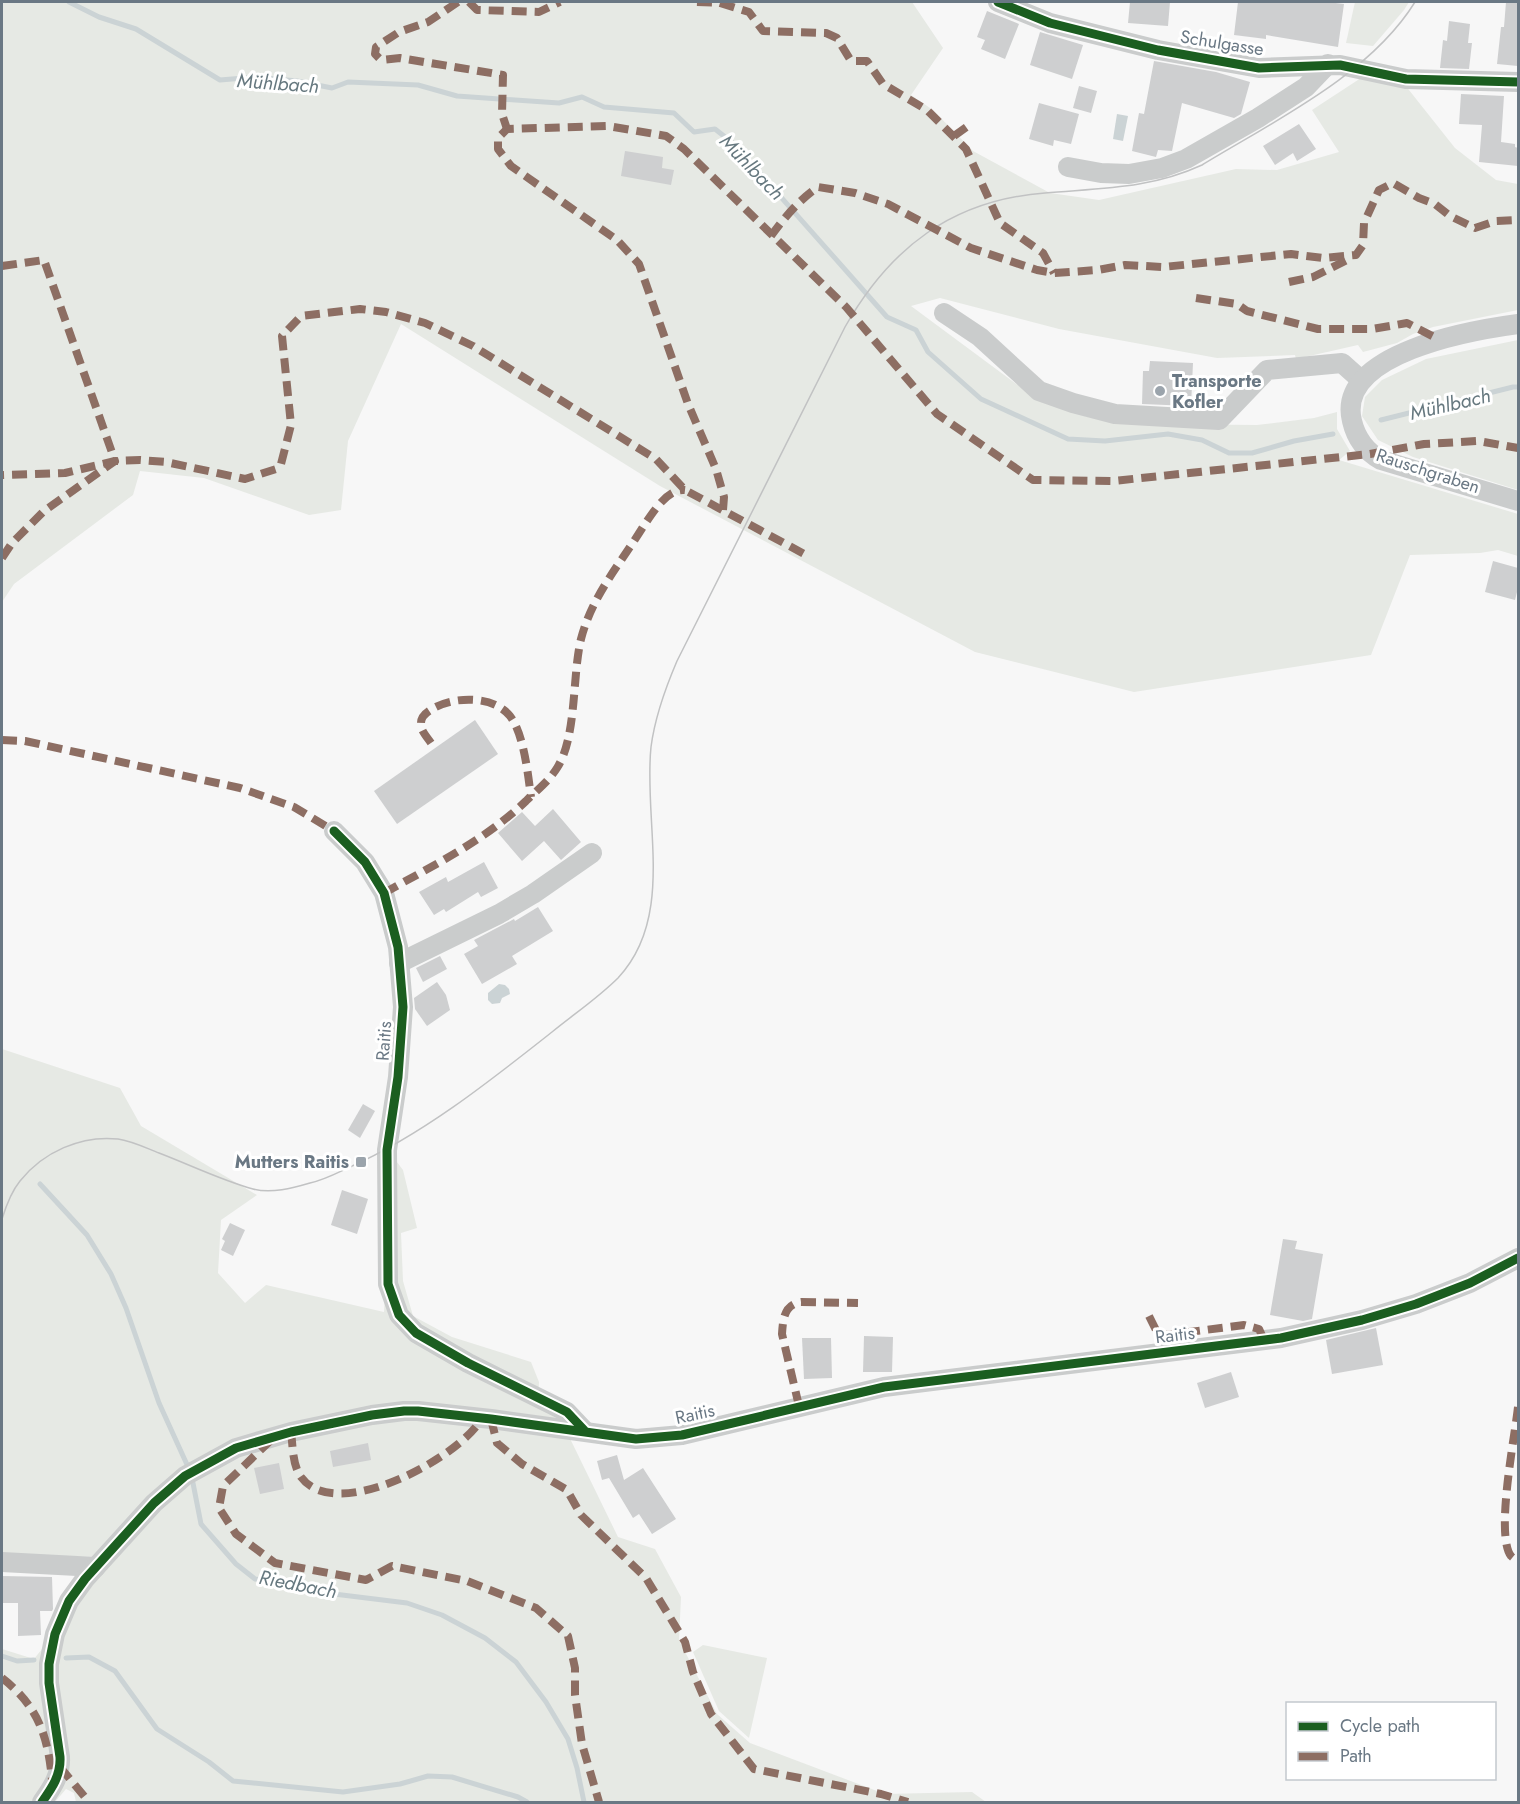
<svg xmlns="http://www.w3.org/2000/svg" width="1520" height="1804" viewBox="0 0 1520 1804" font-family="Jost,sans-serif">
<style>
.green{fill:#e6e9e4}
.water{fill:#cbd3d5}
.lines{fill:none;stroke-linecap:round;stroke-linejoin:round}
.stream{stroke:#cbd3d5;stroke-width:5}
.building{fill:#cecfd0}
.minor{stroke:#cacccc;stroke-width:20}
.tram{stroke:#c1c2c3;stroke-width:1.5}
.quiet{stroke:#8d6e63;stroke-width:8;stroke-dasharray:15 8;stroke-linecap:butt}
.cycleway-casing{stroke:#fff;stroke-width:13}
.cycleway{stroke:#1b5e20;stroke-width:9}
.poi-dot{fill:#9ba4ac;stroke:#fff;stroke-width:2}
.labels{text-anchor:middle;stroke-width:6;stroke-linejoin:round;paint-order:stroke}
.street-label{font-size:18px;fill:#6a7884;stroke:#fff}
.poi-label{font-size:18px;font-weight:bold;fill:#6a7884;stroke:#fff;text-anchor:start}
.water-label{font-size:20px;font-style:italic;fill:#66787f;stroke:#fff}
</style>
<rect width="100%" height="100%" fill="#f7f7f7"/>
<g class="green">
<path d="M2 2H912L943 48 911 95 933 110 973 151 1050 193 1099 200 1236 169 1277 170 1339 152 1312 110 1364 76 1405 85 1455 148 1496 180 1518 184V310L1433 327 1413 334 1397 343 1363 352 1358 345 1296 359 1295 355 1217 358 1059 329 940 298 911 306 1038 400 1088 417 1157 424 1257 425 1314 418 1337 412V429L1350 451 1339 460 1518 514V556L1498 550 1480 553 1410 555 1371 655 1134 692 975 652 660 486 401 324 348 441 341 510 309 515 204 478 140 471 133 495 14 584 2 602Z"/>
<path d="M1355 2H1409L1404 10 1373 46 1346 43Z"/>
<path d="M1518 340V490L1413 457 1378 440 1362 416 1365 397 1382 380 1426 359Z"/>
<path d="M2 1049 120 1088 141 1126 257 1195 221 1220 218 1273 245 1303 266 1285 384 1312 394 1158 403 1170 417 1228 401 1233 403 1281 413 1316 452 1337 531 1362 539 1382 538 1406 560 1418 618 1537 655 1549 681 1597 679 1640 717 1714 750 1743 885 1794 972 1792 986 1802H76L74 1793 66 1789 55 1802H2V1649L34 1659 115 1557 2 1556Z"/>
<path d="M703 1645 767 1658 749 1738 719 1711 693 1652Z"/>
</g>
<g class="water">
<path d="M1117 114 1128 116 1123 141 1113 139Z"/>
<path d="M499 984 505 985 509 989 510 994 502 998 500 1003 492 1004 488 1000V993Z"/>
</g>
<g class="lines">
<g class="stream">
<path d="M69 2 99 17 136 29 220 80 257 77 297 81 332 88 348 82 418 85 457 96 559 103 582 97 604 107 674 113 694 132 715 129 734 144 887 317 916 330 928 352 981 399 1068 439 1105 441 1168 434 1202 440 1229 453H1252L1294 441 1333 434"/>
<path d="M1381 420 1513 387H1518"/>
<path d="M40 1184 87 1235 111 1274 126 1308 159 1403 189 1469"/>
<path d="M192 1478 201 1524 236 1564 255 1579 299 1585 334 1594 407 1603 442 1615 485 1638 516 1662 546 1702 568 1739 577 1768 584 1802"/>
<path d="M2 1656 17 1661 34 1660"/>
<path d="M66 1658 89 1657 115 1671 157 1729 209 1762 233 1781 343 1792 400 1784 428 1776 452 1777 518 1797 527 1802"/>
</g>
</g>
<g class="building">
<path d="M1130 2H1170L1168 26 1128 23Z"/>
<path d="M1238 2H1327L1344 4 1338 47 1266 35V39L1234 35Z"/>
<path d="M1506 2H1518V66L1497 64 1501 27H1504Z"/>
<path d="M987 11 1019 24 1005 59 981 49 985 40 977 37Z"/>
<path d="M1449 21 1470 24 1468 43H1472L1469 69 1440 68 1443 40 1447 41Z"/>
<path d="M1040 32 1083 45 1072 79 1030 65Z"/>
<path d="M1154 61 1216 72 1250 82 1241 114 1234 118 1182 103 1172 151 1158 150 1156 157 1132 151 1139 113 1144 114Z"/>
<path d="M1079 86 1097 91 1091 113 1073 108Z"/>
<path d="M1461 94 1504 96 1501 142 1515 144V147L1518 148V166L1479 162 1482 125 1459 124Z"/>
<path d="M1039 103 1079 114 1071 144 1054 140 1053 146 1029 139Z"/>
<path d="M1299 124 1316 149 1297 161 1293 153 1275 165 1263 146Z"/>
<path d="M625 151 663 157 662 168 674 170 671 185 621 176Z"/>
<path d="M1150 361 1193 363 1191 406 1142 404 1143 371H1149Z"/>
<path d="M1493 561 1518 568V588L1515 600 1485 592Z"/>
<path d="M475 720 498 754 397 824 374 791Z"/>
<path d="M553 809 581 842 561 860 544 841 522 861 498 833 522 812 535 826Z"/>
<path d="M484 862 498 888 481 897 478 892 446 912 444 909 434 915 419 892 446 877 448 882Z"/>
<path d="M538 907 553 931 512 956 517 964 482 984 464 954 478 946 474 940 514 919 515 921Z"/>
<path d="M440 956 447 969 423 982 416 968Z"/>
<path d="M437 982 446 995 450 1010 427 1026 415 1009 414 998Z"/>
<path d="M363 1104 375 1111 360 1138 348 1130Z"/>
<path d="M342 1190 368 1199 357 1234 331 1225Z"/>
<path d="M230 1223 245 1230 233 1256 221 1250 225 1241 222 1239Z"/>
<path d="M1283 1239 1297 1241 1295 1249 1323 1254 1312 1319 1303 1321 1270 1315Z"/>
<path d="M1376 1328 1383 1365 1332 1374 1326 1340Z"/>
<path d="M864 1336 893 1337 892 1372H863Z"/>
<path d="M802 1338H831L832 1378 804 1379Z"/>
<path d="M1231 1372 1239 1397 1205 1408 1197 1383Z"/>
<path d="M368 1443 371 1460 333 1467 330 1451Z"/>
<path d="M617 1455 624 1480 643 1468 676 1519 652 1534 639 1514 633 1518 609 1478 602 1480 597 1461Z"/>
<path d="M279 1463 284 1489 260 1494 254 1468Z"/>
<path d="M2 1576 52 1577 53 1609 52 1611H40L41 1635 18 1636V1603H2Z"/>
</g>
<g class="lines">
<g class="minor">
<path d="M998 2 1050 23 1158 50 1259 68 1340 65 1406 79 1518 82"/>
<path d="M1068 167 1101 173 1129 174 1162 168 1186 159 1258 118 1306 87 1328 64"/>
<path d="M944 313 980 337 1039 391 1073 403 1115 414 1219 420 1267 370 1342 363 1361 380"/>
<path d="M1518 324C1473 330 1335 353 1352 421 1356 438 1365 451 1381 460L1518 501"/>
<path d="M334 831 365 862 384 893 398 947 403 1007 398 1077 387 1150 388 1284 399 1315 416 1333 468 1363 567 1412 584 1430"/>
<path d="M399 963 499 914 533 894 592 853"/>
<path d="M2 1562 96 1567"/>
<path d="M42 1802C52 1788 61 1775 60 1757L49 1683V1664L55 1634 69 1601 85 1579 154 1503 185 1476 236 1448 291 1432 372 1415 404 1411H418L491 1419 636 1439 682 1435 884 1387 1281 1338 1362 1320 1416 1304 1470 1283 1518 1258"/>
</g>
<path class="tram" d="M2 1219C6 1206 11 1192 20 1181 43 1152 81 1135 118 1139 132 1141 146 1148 159 1153 188 1164 223 1181 253 1189 271 1194 293 1188 310 1183 324 1180 337 1173 350 1167 422 1135 490 1081 552 1032 574 1014 598 998 618 978 676 916 643 822 651 747 655 716 665 689 677 661L845 327C890 248 952 200 1045 193 1101 188 1150 189 1202 165 1274 121 1370 75 1415 2"/>
<g class="quiet">
<path d="M458 2 428 22 399 32 376 47 375 54 381 60 400 58 503 75 502 114 507 129"/>
<path d="M469 2 477 10 539 12 560 2"/>
<path d="M697 2 725 3"/>
<path d="M720 3 749 12 763 31 826 33 837 38 851 61H867L883 84 927 110 966 149 1000 223 1043 253 1054 273"/>
<path d="M954 136 968 126"/>
<path d="M771 236C784 218 799 200 818 187L855 193 888 204 971 248 1037 270 1054 273 1098 270 1125 265 1163 267 1291 254 1323 258 1356 255 1363 245 1364 223 1379 190 1393 183 1419 198 1435 204 1450 216 1475 228 1496 221 1518 220"/>
<path d="M2 266 44 260 115 461 65 473 2 475"/>
<path d="M1289 282 1313 277 1351 258"/>
<path d="M1196 298 1237 304 1247 311 1318 329H1372L1407 323 1438 339"/>
<path d="M723 510 724 497 716 469 688 404 639 264 617 240 511 166 498 149V138L507 129 608 126 666 136 684 149 846 307 937 414 1033 480 1113 481 1370 454 1424 444 1478 441 1518 448"/>
<path d="M2 558 12 543 44 511 115 461 140 460 166 462 245 479 276 469 281 464 291 425 282 336 301 316 360 309 386 312 425 323 473 346 656 459 685 490 808 556"/>
<path d="M2 740 25 741 240 788 294 807 334 831"/>
<path d="M431 743C427 737 420 730 421 723 421 716 427 712 432 709 454 696 493 695 510 716 524 734 528 775 531 797"/>
<path d="M384 893C434 865 484 841 526 801 536 791 549 781 557 768 577 737 572 676 581 639 592 596 620 564 643 527 652 514 667 488 685 490"/>
<path d="M1149 1316 1156 1330 1166 1335 1244 1325 1259 1329 1264 1340"/>
<path d="M799 1406 782 1334C783 1319 784 1305 801 1302L858 1303"/>
<path d="M1518 1407C1515 1436 1495 1535 1511 1556 1513 1558 1516 1560 1518 1561"/>
<path d="M491 1419 497 1443 522 1464 567 1490 581 1515 646 1578 685 1642 693 1672 711 1714 754 1769 881 1794 908 1802"/>
<path d="M291 1432C293 1446 292 1464 301 1477 336 1525 461 1457 482 1418"/>
<path d="M271 1440 223 1486 219 1508 236 1534 275 1563 366 1580 392 1566 467 1581 536 1608 568 1636 575 1668V1695L582 1744 599 1802"/>
<path d="M2 1678C38 1706 48 1736 52 1780"/>
<path d="M60 1767 89 1802"/>
</g>
<defs>
<g id="cycleway">
<path d="M998 2 1050 23 1158 50 1259 68 1340 65 1406 79 1518 82"/>
<path d="M334 831 365 862 384 893 398 947 403 1007 398 1077 387 1150 388 1284 399 1315 416 1333 468 1363 567 1412 584 1430"/>
<path d="M42 1802C52 1788 61 1775 60 1757L49 1683V1664L55 1634 69 1601 85 1579 154 1503 185 1476 236 1448 291 1432 372 1415 404 1411H418L491 1419 636 1439 682 1435 884 1387 1281 1338 1362 1320 1416 1304 1470 1283 1518 1258"/>
</g>
</defs>
<use href="#cycleway" class="cycleway-casing"/>
<use href="#cycleway" class="cycleway"/>
</g>
<g class="poi-dot">
<circle cx="1160" cy="391" r="6"/>
<rect x="355" y="1156" width="12" height="12" rx="3"/>
</g>
<g class="labels">
<g class="street-label">
<text transform="translate(1222 43) rotate(9)" y="6">Schulgasse</text>
<text transform="translate(1428 471) rotate(18)" y="6">Rauschgraben</text>
<text transform="translate(384 1041) rotate(-86)" y="6">Raitis</text>
<text transform="translate(1175 1335) rotate(-7)" y="6">Raitis</text>
<text transform="translate(695 1414) rotate(-12)" y="6">Raitis</text>
</g>
<g class="poi-label">
<text x="1172" y="387">Transporte<tspan x="1172" dy="21">Kofler</tspan></text>
<text x="349" y="1168" text-anchor="end">Mutters Raitis</text>
</g>
<g class="water-label">
<text transform="translate(278 83) rotate(4)" y="7">Mühlbach</text>
<text transform="translate(752 167) rotate(46)" y="7">Mühlbach</text>
<text transform="translate(1450 404) rotate(-13)" y="7">Mühlbach</text>
<text transform="translate(298 1584) rotate(11)" y="7">Riedbach</text>
</g>
</g>
<rect width="1520" height="1804" fill="none" stroke="#6a7884" stroke-width="6"/>
<rect x="1286" y="1702" width="210" height="78" fill="#ffffff" stroke="#c3c9ce" stroke-width="1.5"/>
<rect x="1298" y="1722" width="30" height="9" fill="#1b5e20" stroke="#c3c9ce" stroke-width="1.5"/>
<text x="1340" y="1732" font-size="18" fill="#6a7884">Cycle path</text>
<rect x="1298" y="1752" width="30" height="9" fill="#8d6e63" stroke="#c3c9ce" stroke-width="1.5"/>
<text x="1340" y="1762" font-size="18" fill="#6a7884">Path</text>
</svg>
